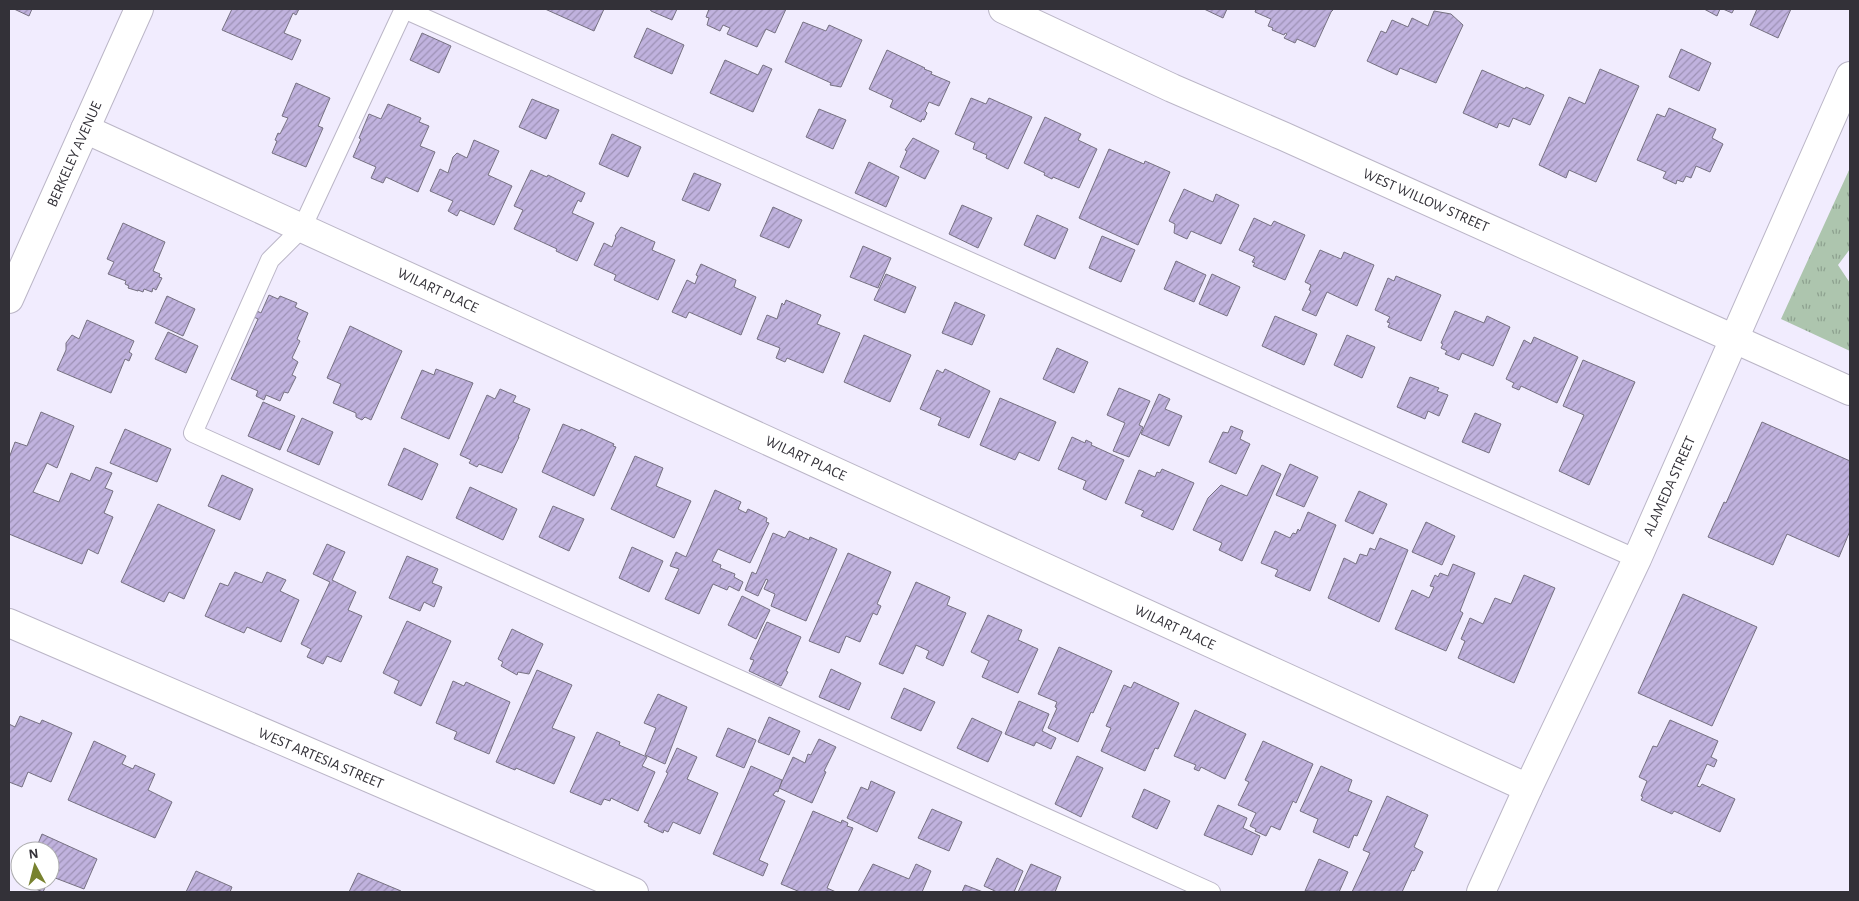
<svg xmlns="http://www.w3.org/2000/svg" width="1859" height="901" viewBox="0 0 1859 901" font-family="'Alegreya Sans',sans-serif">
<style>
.grass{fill:url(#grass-tufts)}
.building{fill:url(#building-hatch);stroke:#767181}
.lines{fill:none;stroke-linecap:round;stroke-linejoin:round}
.lane-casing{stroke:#bbb6c7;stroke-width:20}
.street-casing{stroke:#bbb6c7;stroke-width:30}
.lane{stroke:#fff;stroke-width:18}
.street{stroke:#fff;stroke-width:28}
.labels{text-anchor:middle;stroke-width:4;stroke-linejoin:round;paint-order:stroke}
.street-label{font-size:15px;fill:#333138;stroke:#fff}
</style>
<defs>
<pattern id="grass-tufts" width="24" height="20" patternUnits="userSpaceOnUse" patternTransform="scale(1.25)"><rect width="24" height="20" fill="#adc5ae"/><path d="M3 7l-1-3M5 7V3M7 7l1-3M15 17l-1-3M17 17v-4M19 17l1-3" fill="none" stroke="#8da18f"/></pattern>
<pattern id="building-hatch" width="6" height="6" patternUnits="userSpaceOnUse" patternTransform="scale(1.25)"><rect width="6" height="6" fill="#c0b2de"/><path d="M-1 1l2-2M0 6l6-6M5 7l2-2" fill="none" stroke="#9d91b5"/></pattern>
</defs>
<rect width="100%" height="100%" fill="#f1ecfe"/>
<path class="grass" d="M1850 168V249L1838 265 1850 283V351L1781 319Z"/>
<g class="building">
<path d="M14 9H32L29 16Z"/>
<path d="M232 9H299L296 15 293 13 284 33 301 40 292 60 222 30Z"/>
<path d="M545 9H604L594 31Z"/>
<path d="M650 9H677L672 20 651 11Z"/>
<path d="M709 9H786L775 33 766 29 757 47 727 34 730 28 723 25 720 31 707 25 709 18 706 17Z"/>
<path d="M1204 9H1227L1223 18Z"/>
<path d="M1256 9H1334L1331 12 1315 47 1297 39 1295 43 1284 38 1287 34 1285 33 1284 35 1272 30 1273 28 1268 26 1271 19 1255 12Z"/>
<path d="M1704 9H1720L1717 16Z"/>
<path d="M1723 9H1734L1732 13Z"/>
<path d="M1757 9H1791L1778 38 1750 25Z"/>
<path d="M1434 11 1451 14 1463 25 1436 83 1400 68 1397 75 1367 61 1381 31 1386 33 1392 20 1408 27 1412 18 1428 26Z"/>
<path d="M803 22 826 31 829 25 862 40 841 87 830 85 831 83 785 62Z"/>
<path d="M647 28 684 45 672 74 634 57Z"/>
<path d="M422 33 451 46 439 73 410 60Z"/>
<path d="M1681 49 1711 63 1699 91 1669 77Z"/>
<path d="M887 50 925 68 924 69 932 72 931 74 950 82 939 106 929 102 925 111 927 113 924 120 922 119 921 122 890 107 893 100 869 89Z"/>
<path d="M725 60 758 75 763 65 772 69 753 112 710 93Z"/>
<path d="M1600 69 1639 86 1596 182 1569 170 1566 178 1539 165 1569 97 1585 104Z"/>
<path d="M1482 70 1525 89 1526 87 1544 95 1530 125 1513 118 1509 127 1499 123 1497 128 1463 113Z"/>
<path d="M296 83 330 98 318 126 323 128 306 167 272 153 277 141 275 140 278 133 280 134 288 118 282 116Z"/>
<path d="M971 98 986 104 989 98 1032 117 1008 169 986 158 987 155 973 149 975 143 955 134Z"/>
<path d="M532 99 559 110 546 139 519 127Z"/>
<path d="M388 104 421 118 419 122 429 126 420 146 435 152 418 192 386 177 383 183 371 178 376 167 353 157 361 139 359 138 369 114 381 119Z"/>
<path d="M1669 108 1716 129 1712 138 1723 144 1710 172 1696 166 1691 178 1686 176 1683 182 1677 180 1676 184 1663 178 1666 172 1637 160 1657 114 1665 117Z"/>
<path d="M819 109 846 120 833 149 806 137Z"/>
<path d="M1045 117 1081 134 1078 140 1097 149 1079 188 1053 177 1052 179 1044 175 1045 173 1024 163Z"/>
<path d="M612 134 641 147 628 177 599 164Z"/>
<path d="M913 138 939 151 925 179 900 167 907 151 905 150Z"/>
<path d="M474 140 499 151 488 175 512 186 494 225 460 210 457 216 448 211 453 201 430 191 440 169 448 173 453 157 457 153 467 158Z"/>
<path d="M1109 149 1144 164 1145 161 1170 172 1138 245 1079 218Z"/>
<path d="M869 162 899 177 886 207 855 193Z"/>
<path d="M531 170 547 177 548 175 585 193 581 202 578 200 572 213 594 223 577 261 556 251 557 249 514 229 523 210 514 206Z"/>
<path d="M694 173 721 184 709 211 682 200Z"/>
<path d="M1184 189 1213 202 1216 194 1239 205 1221 244 1191 231 1187 239 1174 233 1175 224 1169 221Z"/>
<path d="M962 205 992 218 978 248 949 234Z"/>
<path d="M773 207 802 220 789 248 760 236Z"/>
<path d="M1037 215 1068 229 1055 259 1024 245Z"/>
<path d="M1254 218 1271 226 1274 221 1305 235 1285 280 1253 266 1255 263 1252 262 1255 257 1239 250Z"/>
<path d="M123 223 165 242 153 271 160 274 159 277 162 278 156 290 153 288 152 292 144 289 143 292 138 290V291L128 288 129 286 125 284 126 281 108 274 114 262 107 259Z"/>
<path d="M621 227 655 242 652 250 675 260 658 300 614 280 616 275 594 265 604 243 612 247 616 237 615 236Z"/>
<path d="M1102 236 1135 250 1121 282 1089 268Z"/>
<path d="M863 246 891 258 878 288 850 277Z"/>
<path d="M1320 250 1341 259 1344 252 1374 265 1357 306 1327 292 1316 316 1302 310 1311 291 1309 290 1311 285 1305 282Z"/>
<path d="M1176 261 1206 275 1194 302 1164 289Z"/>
<path d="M701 264 736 280 734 287 756 297 741 335 689 312 686 318 672 312 687 280 695 284 698 276 696 275Z"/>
<path d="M886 274 916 287 905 313 874 300Z"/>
<path d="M1212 274 1240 287 1227 316 1199 304Z"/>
<path d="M1396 276 1441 295 1421 341 1388 327 1390 323 1387 322 1390 317 1375 310 1388 278 1394 281Z"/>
<path d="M269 295 278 299 280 296 297 303 295 307 308 313 297 339 300 341 292 358 298 362 292 375 296 377 288 393 284 392 280 401 266 395 264 400 256 396 258 391 231 379 258 319 254 317 257 311 261 313Z"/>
<path d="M167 296 195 309 183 336 155 323Z"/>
<path d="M786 300 821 315 817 324 840 333 823 373 787 358 785 362 776 358 780 348 757 339 767 315 777 319 782 303 784 305Z"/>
<path d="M955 302 985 315 972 345 942 333Z"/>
<path d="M1455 311 1484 323 1487 316 1510 327 1493 366 1462 353 1459 360 1445 354 1447 351 1441 348 1443 344 1441 343Z"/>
<path d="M1275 316 1317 334 1304 365 1262 346Z"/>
<path d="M87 320 134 341 129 352 132 354 129 361 125 359 111 393 57 370 66 350V343L72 335 79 339Z"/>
<path d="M350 326 402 351 371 420 365 417 362 420 356 417V413L333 403 341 384 327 378Z"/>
<path d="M168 332 198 346 186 373 155 359Z"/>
<path d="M864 335 911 355 890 402 844 382Z"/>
<path d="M1347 335 1375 347 1362 378 1334 365Z"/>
<path d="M1534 337 1578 357 1557 403 1521 386 1519 390 1512 387 1514 383 1506 379 1524 340 1531 344Z"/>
<path d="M1057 348 1088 362 1074 393 1043 379Z"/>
<path d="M1583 360 1635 382 1589 485 1559 471 1584 415 1563 406Z"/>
<path d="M436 369 473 383 449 439 401 418 422 370 434 375Z"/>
<path d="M945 369 990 391 969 438 938 425 941 418 920 409 937 370 943 373Z"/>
<path d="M1410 377 1439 388 1437 391 1448 395 1439 416 1428 411 1425 419 1397 407Z"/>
<path d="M1119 388 1150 401 1139 425 1143 427 1129 457 1113 451 1125 423 1107 415Z"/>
<path d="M500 389 516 396 513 402 530 409 518 437H519L502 473 479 464 477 467 469 463 471 460 460 455 487 395 495 399Z"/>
<path d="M1159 394 1170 399 1165 409 1182 416 1169 446 1141 434Z"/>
<path d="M1000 398 1056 422 1039 461 1019 452 1015 460 980 445Z"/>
<path d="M263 402 295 416 280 450 248 436Z"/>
<path d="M41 412 74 426 57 468 47 463 33 492 59 502 71 473 90 481 96 467 112 473 105 488 113 491 104 513 113 517 98 554 88 549 82 564 9 534V458L15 442 27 446Z"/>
<path d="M1475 413 1501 424 1489 453 1462 442Z"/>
<path d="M302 418 333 432 319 465 287 451Z"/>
<path d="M1762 422 1850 461V531L1839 557 1787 534 1773 565 1708 537 1724 502 1726 503Z"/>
<path d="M563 424 580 431 581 429 614 444 613 446 616 447 594 496 542 472Z"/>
<path d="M1231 426 1243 431 1240 439 1250 444 1236 474 1209 462 1223 432 1228 433Z"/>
<path d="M125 429 171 449 157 482 110 463Z"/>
<path d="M1072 437 1085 443 1086 440 1092 443 1091 445 1124 460 1106 500 1083 489 1086 481 1058 469Z"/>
<path d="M404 448 438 464 422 500 388 485Z"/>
<path d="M635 456 663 468 656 486 691 501 674 538 611 509Z"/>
<path d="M1290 464 1318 477 1304 507 1276 495Z"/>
<path d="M1262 465 1281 474 1242 561 1219 550 1222 543 1193 530 1208 498 1221 485 1247 496Z"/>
<path d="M1162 469 1194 483 1173 530 1141 516 1144 511 1125 503 1139 470 1155 477 1157 472 1160 473Z"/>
<path d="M222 475 253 489 240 520 208 506Z"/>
<path d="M470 487 517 509 503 540 456 518Z"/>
<path d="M715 490 741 502 738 509 746 513 748 509 767 518 766 522 769 523 750 563 718 549 712 561 721 565 720 568 735 574 734 577 743 582 739 591 729 586 727 590 713 584 699 614 665 599 679 569 670 566 676 552 686 557Z"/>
<path d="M1359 491 1387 504 1373 534 1345 521Z"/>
<path d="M158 504 215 530 184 599 169 592 164 602 121 582Z"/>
<path d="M553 506 584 519 569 551 539 537Z"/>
<path d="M1308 512 1336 525 1310 591 1275 576 1278 570 1261 563 1275 531 1290 538 1293 533 1296 534 1298 529 1300 531Z"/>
<path d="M1426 522 1455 536 1442 565 1412 552Z"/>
<path d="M789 531 809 540 810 537 837 549 806 621 771 606 775 594 764 589 768 580 766 579 758 596 745 590 752 572 756 574 773 533 785 538Z"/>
<path d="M1380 538 1408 550 1379 622 1328 598 1344 558 1356 564 1360 554 1367 556 1370 548 1375 550Z"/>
<path d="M327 544 345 552 332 580 356 592 348 610 362 616 341 662 327 656 323 664 307 657 311 649 301 644 330 582 313 574Z"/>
<path d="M632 547 663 561 649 592 619 578Z"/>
<path d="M848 553 891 572 877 604 881 606 877 615 873 613 860 642 846 636 839 653 809 641Z"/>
<path d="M407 556 438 569 432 583 442 587 434 607 424 602 420 611 389 598Z"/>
<path d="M1453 564 1475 573 1460 611 1463 613 1446 651 1395 629 1412 590 1429 598 1434 587 1430 586 1435 575 1438 577 1440 573 1448 576Z"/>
<path d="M235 572 262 583 267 572 286 580 280 591 299 600 281 642 247 627 244 633 205 616 220 583 228 586Z"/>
<path d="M1524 575 1555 588 1514 683 1458 658 1465 641 1461 639 1470 618 1483 624 1495 598 1511 604Z"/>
<path d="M916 582 950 597 947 605 966 613 943 666 926 658 929 651 916 645 903 674 879 664Z"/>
<path d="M1683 594 1757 627 1712 726 1638 693Z"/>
<path d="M742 596 770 610 756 639 728 625Z"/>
<path d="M988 615 1022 630 1018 640 1038 649 1018 693 982 677 989 661 971 652Z"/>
<path d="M407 621 451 641 421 706 394 693 399 681 383 673Z"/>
<path d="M767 622 801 637 786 671 788 672 781 686 749 671 754 660 750 659Z"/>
<path d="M512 629 543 644 529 674 518 672 517 675 501 666 503 662 498 659Z"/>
<path d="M1059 647 1112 671 1093 713 1091 712 1078 742 1048 728 1057 708 1055 707 1057 702 1038 694Z"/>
<path d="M831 669 861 683 849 710 819 697Z"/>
<path d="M537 670 572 685 552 728 575 737 554 784 516 768 515 770 496 762Z"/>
<path d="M453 681 464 686 466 682 510 702 489 754 454 739 457 732 436 723Z"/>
<path d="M1134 682 1179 703 1158 749 1155 748 1145 771 1101 751 1111 728 1106 726 1124 685 1131 688Z"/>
<path d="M904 688 935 702 921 731 891 718Z"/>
<path d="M658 694 687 707 665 764 645 755 656 728 644 723Z"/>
<path d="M1019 701 1049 714 1042 731 1056 738 1051 749 1036 742 1034 746 1005 734Z"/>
<path d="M1195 710 1246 734 1225 779 1201 767 1199 771 1194 769 1196 765 1174 756Z"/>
<path d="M20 716 40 724 42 720 72 733 51 782 28 772 22 787 9 782V724L15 727Z"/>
<path d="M769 717 800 731 789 755 758 742Z"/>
<path d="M972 718 1002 732 988 762 957 748Z"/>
<path d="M1670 720 1718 741 1711 757 1717 760 1714 767 1707 764 1697 786 1700 787 1702 784 1735 799 1720 832 1674 811 1672 814 1641 800 1643 797 1641 796 1647 781 1639 777 1653 746 1657 747Z"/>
<path d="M728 728 756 740 744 768 716 756Z"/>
<path d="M597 732 620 742 619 745 647 757 642 766 655 772 638 811 611 798 610 801 604 799 601 805 570 792Z"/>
<path d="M819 739 836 747 824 771 826 772 812 803 779 788 793 757 805 763 808 754 811 755Z"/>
<path d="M94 741 126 756 122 764 133 769 135 765 155 774 148 790 172 802 155 838 68 800Z"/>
<path d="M1263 741 1313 764 1296 803 1293 801 1280 830 1271 826 1266 836 1255 831 1256 829 1250 826 1256 813 1238 805 1249 782 1245 780Z"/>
<path d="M677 748 697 757 687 779 718 793 700 834 673 822 668 832 664 830 663 833 648 826 649 824 644 822 668 773 666 772Z"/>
<path d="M1077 756 1103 768 1081 817 1055 804Z"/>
<path d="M751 766 782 780 778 792 776 791 773 795 785 801 759 860 768 864 763 876 713 854Z"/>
<path d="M1321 766 1352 780 1348 791 1372 801 1357 836 1354 835 1349 848 1313 832 1318 819 1300 811Z"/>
<path d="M871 781 895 792 877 832 847 818 861 787 868 790Z"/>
<path d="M1144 789 1170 801 1157 829 1132 817Z"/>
<path d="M1387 796 1428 815 1414 847 1423 852 1414 871 1412 870 1402 892H1352L1370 853 1363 850Z"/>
<path d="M1218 805 1247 818 1243 828 1260 836 1252 855 1204 835Z"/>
<path d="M932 809 962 822 949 851 918 838Z"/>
<path d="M813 811 841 823 842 820 848 823 847 826 853 828 827 888 836 892H800L781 884Z"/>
<path d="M42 834 97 859 84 889 50 876V851H35Z"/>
<path d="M997 858 1023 871 1014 892H997L984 886Z"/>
<path d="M1319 859 1348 872 1339 892 1305 891Z"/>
<path d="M873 864 909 879 916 864 931 871 922 892H858Z"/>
<path d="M1031 864 1061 877 1055 892H1018Z"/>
<path d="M196 871 232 887 230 892H186Z"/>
<path d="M358 873 401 891 400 892H349Z"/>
<path d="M22 881H48L43 892 21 883Z"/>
<path d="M965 885 983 892H962Z"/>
</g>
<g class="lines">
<defs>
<g id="lane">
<path d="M404 9 302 228 270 260 193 433 1211 892"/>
<path d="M404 9 1637 559"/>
</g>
<g id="street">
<path d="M1003 9 1172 88 1283 136 1850 391"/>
<path d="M85 129 1528 788"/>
<path d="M9 299 139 9"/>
<path d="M9 623 634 892"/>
<path d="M1481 892 1528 788 1637 559 1850 76"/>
</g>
</defs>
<use href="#lane" class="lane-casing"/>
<use href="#street" class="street-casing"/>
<use href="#lane" class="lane"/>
<use href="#street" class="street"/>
</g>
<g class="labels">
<g class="street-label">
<text transform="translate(74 154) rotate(-66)" y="5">BERKELEY AVENUE</text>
<text transform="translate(1426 200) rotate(24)" y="5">WEST WILLOW STREET</text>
<text transform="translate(438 290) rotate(25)" y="5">WILART PLACE</text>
<text transform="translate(806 458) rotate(25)" y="5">WILART PLACE</text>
<text transform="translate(1669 486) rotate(-66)" y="5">ALAMEDA STREET</text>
<text transform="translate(1175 627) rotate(25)" y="5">WILART PLACE</text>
<text transform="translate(321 758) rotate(23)" y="5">WEST ARTESIA STREET</text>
</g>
</g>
<rect width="1859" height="901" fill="none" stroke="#333138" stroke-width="20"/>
<g transform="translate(35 866) rotate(353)"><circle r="24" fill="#ffffff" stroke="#adadaf"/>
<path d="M0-4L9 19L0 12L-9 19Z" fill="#78822f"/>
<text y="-8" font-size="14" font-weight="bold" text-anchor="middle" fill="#333138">N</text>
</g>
</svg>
